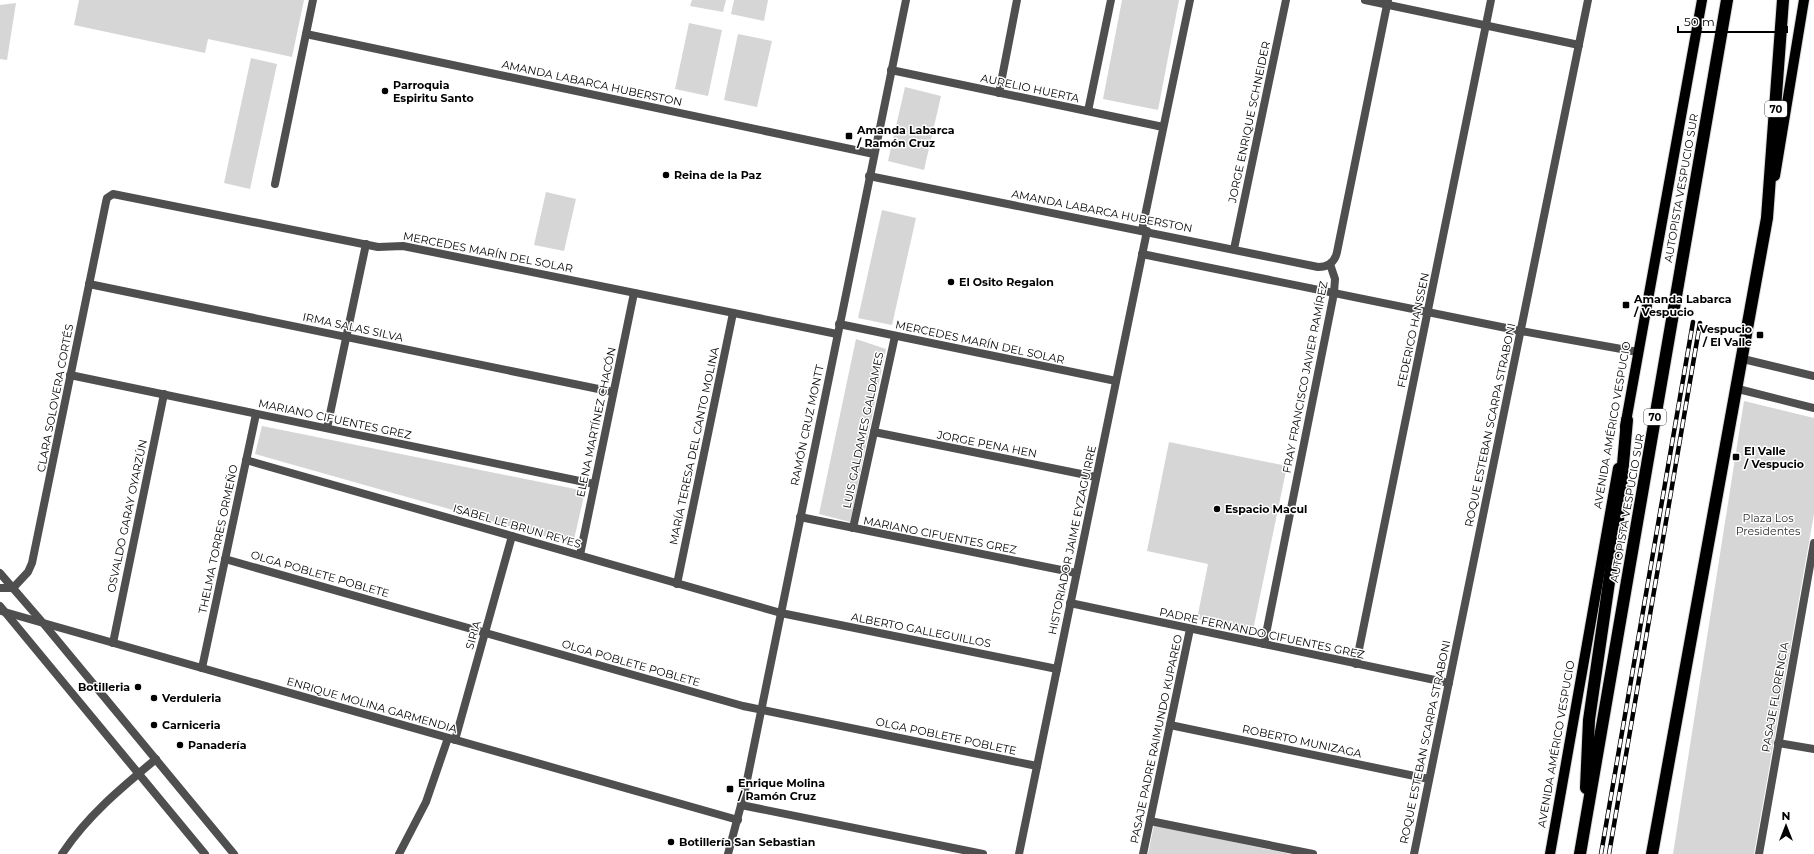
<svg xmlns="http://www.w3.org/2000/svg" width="1814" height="854" viewBox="0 0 1814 854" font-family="Montserrat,sans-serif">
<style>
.green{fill:#d6d6d6}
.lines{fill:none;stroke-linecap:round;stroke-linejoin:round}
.primary-casing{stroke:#dbdbdb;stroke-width:12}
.motorway-casing{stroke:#dbdbdb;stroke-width:14}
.minor{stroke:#4f4f4f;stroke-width:8}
.tertiary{stroke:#4f4f4f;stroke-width:8}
.primary{stroke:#000;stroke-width:10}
.motorway{stroke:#000;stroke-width:12}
.rail-casing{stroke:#000;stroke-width:4.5}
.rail{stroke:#fff;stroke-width:3;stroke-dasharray:9;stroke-linecap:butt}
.poi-dot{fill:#000;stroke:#fff;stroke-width:1.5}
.labels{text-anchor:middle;stroke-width:3;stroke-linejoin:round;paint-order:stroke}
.shield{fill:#fff;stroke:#4c4c4c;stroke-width:1}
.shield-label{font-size:10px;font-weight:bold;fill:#000}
.street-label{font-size:11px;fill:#000;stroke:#fff}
.poi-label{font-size:11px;font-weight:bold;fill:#000;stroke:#fff;text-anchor:start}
.park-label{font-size:11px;fill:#2d2d2d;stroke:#fff}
</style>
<rect width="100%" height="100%" fill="#fff"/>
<g class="green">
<path d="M79 0H304L292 57 208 39 205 53 74 25Z"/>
<path d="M692 0H726L723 12 690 6Z"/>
<path d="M734 0H768L764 21 731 14Z"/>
<path d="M1122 0H1179L1158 110 1103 99Z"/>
<path d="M16 3 7 60 0 59V5Z"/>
<path d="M689 23 722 30 708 96 675 89Z"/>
<path d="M738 34 772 41 757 107 724 100Z"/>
<path d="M251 58 277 64 250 189 224 183Z"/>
<path d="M905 87 941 96 924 170 888 161Z"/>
<path d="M546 192 576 199 564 251 534 245Z"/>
<path d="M882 210 916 218 892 325 858 318Z"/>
<path d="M856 339 886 349 850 522 819 514Z"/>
<path d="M1744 401 1814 418V514L1754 854H1673Z"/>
<path d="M262 426 585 491 573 544 255 454Z"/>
<path d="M1169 442 1287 466 1253 630 1197 619 1208 564 1147 551Z"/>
<path d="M1154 825 1290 854H1148Z"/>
</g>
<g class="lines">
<defs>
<g id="primary">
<path d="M1775 176 1804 0"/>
<path d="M1625 427 1702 0"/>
<path d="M1550 854 1618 468"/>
</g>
<g id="motorway">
<path d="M1586 788 1589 720 1618 520 1627 420"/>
<path d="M1580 854 1727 0"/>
<path d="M1652 854 1767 218 1783 0"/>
</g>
</defs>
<use href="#primary" class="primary-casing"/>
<use href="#motorway" class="motorway-casing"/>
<g class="minor">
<path d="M1365 0 1579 45"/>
<path d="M306 34 874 154"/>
<path d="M891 70 1163 127"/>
<path d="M999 93 1017 0"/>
<path d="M1088 111 1111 0"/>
<path d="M869 176 1318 267C1328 267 1335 262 1337 252L1388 0"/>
<path d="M275 184 313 0"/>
<path d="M1142 230 1190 0"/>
<path d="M1234 249 1286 0"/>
<path d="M1142 254 1521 331 1638 352"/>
<path d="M89 284 613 392"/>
<path d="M839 324 1116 381"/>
<path d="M70 375 594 484"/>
<path d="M327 428 366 244"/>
<path d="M874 432 1096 477"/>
<path d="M246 460 781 613 1057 669"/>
<path d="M800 517 1076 573"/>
<path d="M853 528 895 336"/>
<path d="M580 555 634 293"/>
<path d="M225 559 743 706 1037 766"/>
<path d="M677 584 733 313"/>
<path d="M0 588H13L28 572 32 563 106 202 107 198 113 194 378 247 403 246 837 334"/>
<path d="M1070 603 1449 683"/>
<path d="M1 611 738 820"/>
<path d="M113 643 164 394"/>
<path d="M1264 644 1334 293 1335 279 1330 264"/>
<path d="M1356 664 1491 0"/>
<path d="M202 668 256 414"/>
<path d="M1170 725 1429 779"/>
<path d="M455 740 512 536"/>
<path d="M1778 743 1814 749"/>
<path d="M741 805 983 854"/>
<path d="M1150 821 1313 854"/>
<path d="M62 854C87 816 121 788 156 759"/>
<path d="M399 854 426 802 448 738"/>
<path d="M1019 854 1147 231"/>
<path d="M1143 854 1190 629"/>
<path d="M1414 854 1588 0"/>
<path d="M1759 854 1814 543"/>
</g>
<g class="tertiary">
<path d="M1743 359 1814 376"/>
<path d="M1738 389 1814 408"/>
<path d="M0 573 43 623 234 854"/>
<path d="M0 606 205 854"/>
<path d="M728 854 745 790 906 0"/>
</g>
<use href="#primary" class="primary"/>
<use href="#motorway" class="motorway"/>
<defs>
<g id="rail">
<path d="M1601 854 1693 322"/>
<path d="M1609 854 1700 323"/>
</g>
</defs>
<use href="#rail" class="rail-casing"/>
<use href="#rail" class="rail"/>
</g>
<g class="poi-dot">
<circle cx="385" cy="91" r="4"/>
<rect x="845" y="132" width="8" height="8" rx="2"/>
<circle cx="666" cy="175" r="4"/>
<circle cx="951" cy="282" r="4"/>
<rect x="1622" y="301" width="8" height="8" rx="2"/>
<rect x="1756" y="331" width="8" height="8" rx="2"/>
<rect x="1732" y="453" width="8" height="8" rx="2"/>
<circle cx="1217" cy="509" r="4"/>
<circle cx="138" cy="687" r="4"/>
<circle cx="154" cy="698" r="4"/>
<circle cx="154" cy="725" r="4"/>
<circle cx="180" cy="745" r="4"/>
<rect x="726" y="785" width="8" height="8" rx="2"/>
<circle cx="671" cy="842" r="4"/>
</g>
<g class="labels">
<g class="shield">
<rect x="1765" y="101" width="22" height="16" rx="3"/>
<rect x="1644" y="409" width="22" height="16" rx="3"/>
</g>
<g class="shield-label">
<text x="1776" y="113">70</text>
<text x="1655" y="421">70</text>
</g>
<g class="street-label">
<text transform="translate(592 83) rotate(12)" y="4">AMANDA LABARCA HUBERSTON</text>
<text transform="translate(1030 88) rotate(12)" y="4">AURELIO HUERTA</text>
<text transform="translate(1249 122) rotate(-78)" y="4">JORGE ENRIQUE SCHNEIDER</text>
<text transform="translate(1681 188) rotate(-80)" y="4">AUTOPISTA VESPUCIO SUR</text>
<text transform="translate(1102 211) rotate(11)" y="4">AMANDA LABARCA HUBERSTON</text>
<text transform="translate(488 252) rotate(11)" y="4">MERCEDES MARÍN DEL SOLAR</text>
<text transform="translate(353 327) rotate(12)" y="4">IRMA SALAS SILVA</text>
<text transform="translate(1413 330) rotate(-78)" y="4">FEDERICO HANSSEN</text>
<text transform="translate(980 342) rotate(12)" y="4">MERCEDES MARÍN DEL SOLAR</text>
<text transform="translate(1305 377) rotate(-79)" y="4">FRAY FRANCISCO JAVIER RAMÍREZ</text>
<text transform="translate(55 398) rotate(-79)" y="4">CLARA SOLOVERA CORTÉS</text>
<text transform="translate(335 419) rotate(12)" y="4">MARIANO CIFUENTES GREZ</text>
<text transform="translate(596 422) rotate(-78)" y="4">ELENA MARTÍNEZ CHACÓN</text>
<text transform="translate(807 425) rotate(-78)" y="4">RAMÓN CRUZ MONTT</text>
<text transform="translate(1490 425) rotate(-78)" y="4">ROQUE ESTEBAN SCARPA STRABONI</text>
<text transform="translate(1612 425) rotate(-80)" y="4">AVENIDA AMÉRICO VESPUCIO</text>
<text transform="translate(863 430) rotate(-78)" y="4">LUIS GALDAMES GALDAMES</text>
<text transform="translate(987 444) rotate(11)" y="4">JORGE PENA HEN</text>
<text transform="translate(694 446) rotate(-78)" y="4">MARÍA TERESA DEL CANTO MOLINA</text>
<text transform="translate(1627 508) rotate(-80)" y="4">AUTOPISTA VESPUCIO SUR</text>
<text transform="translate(127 516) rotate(-78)" y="4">OSVALDO GARAY OYARZÚN</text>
<text transform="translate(517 526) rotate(16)" y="4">ISABEL LE BRUN REYES</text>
<text transform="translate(940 535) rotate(11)" y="4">MARIANO CIFUENTES GREZ</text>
<text transform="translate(218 539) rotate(-78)" y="4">THELMA TORRES ORMEÑO</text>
<text transform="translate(1072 540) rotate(-78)" y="4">HISTORIADOR JAIME EYZAGUIRRE</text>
<text transform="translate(320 574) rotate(16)" y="4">OLGA POBLETE POBLETE</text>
<text transform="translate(921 630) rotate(11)" y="4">ALBERTO GALLEGUILLOS</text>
<text transform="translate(1262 633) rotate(12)" y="4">PADRE FERNANDO CIFUENTES GREZ</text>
<text transform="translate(473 635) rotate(-74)" y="4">SIRIA</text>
<text transform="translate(631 663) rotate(16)" y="4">OLGA POBLETE POBLETE</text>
<text transform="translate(1775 697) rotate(-80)" y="4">PASAJE FLORENCIA</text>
<text transform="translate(372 705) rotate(16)" y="4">ENRIQUE MOLINA GARMENDIA</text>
<text transform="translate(946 736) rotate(12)" y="4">OLGA POBLETE POBLETE</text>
<text transform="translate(1156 739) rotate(-78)" y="4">PASAJE PADRE RAIMUNDO KUPAREO</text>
<text transform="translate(1302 741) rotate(12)" y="4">ROBERTO MUNIZAGA</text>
<text transform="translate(1425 742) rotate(-78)" y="4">ROQUE ESTEBAN SCARPA STRABONI</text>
<text transform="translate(1556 744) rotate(-80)" y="4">AVENIDA AMÉRICO VESPUCIO</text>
</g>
<g class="poi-label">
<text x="393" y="89">Parroquia<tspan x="393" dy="13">Espiritu Santo</tspan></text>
<text x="857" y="134">Amanda Labarca<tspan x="857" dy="13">/ Ramón Cruz</tspan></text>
<text x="674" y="179">Reina de la Paz</text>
<text x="959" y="286">El Osito Regalon</text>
<text x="1634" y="303">Amanda Labarca<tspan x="1634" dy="13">/ Vespucio</tspan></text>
<text x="1752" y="333" text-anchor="end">Vespucio<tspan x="1752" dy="13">/ El Valle</tspan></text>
<text x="1744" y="455">El Valle<tspan x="1744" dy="13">/ Vespucio</tspan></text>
<text x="1225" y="513">Espacio Macul</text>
<text x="130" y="691" text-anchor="end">Botilleria</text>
<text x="162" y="702">Verduleria</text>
<text x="162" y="729">Carniceria</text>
<text x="188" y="749">Panadería</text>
<text x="738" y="787">Enrique Molina<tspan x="738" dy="13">/ Ramón Cruz</tspan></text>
<text x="679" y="846">Botillería San Sebastian</text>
</g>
<g class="park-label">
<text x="1768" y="522">Plaza Los<tspan x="1768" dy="13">Presidentes</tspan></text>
</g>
</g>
<g transform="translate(1786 826)" stroke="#ffffff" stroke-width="3" paint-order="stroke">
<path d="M0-3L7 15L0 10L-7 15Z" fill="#000000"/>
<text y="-6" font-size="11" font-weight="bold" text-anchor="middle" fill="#000000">N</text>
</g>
<path d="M1678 26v6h109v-6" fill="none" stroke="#000000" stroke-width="2"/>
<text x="1684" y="26" font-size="12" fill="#000000" stroke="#ffffff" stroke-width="3" paint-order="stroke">50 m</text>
</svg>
